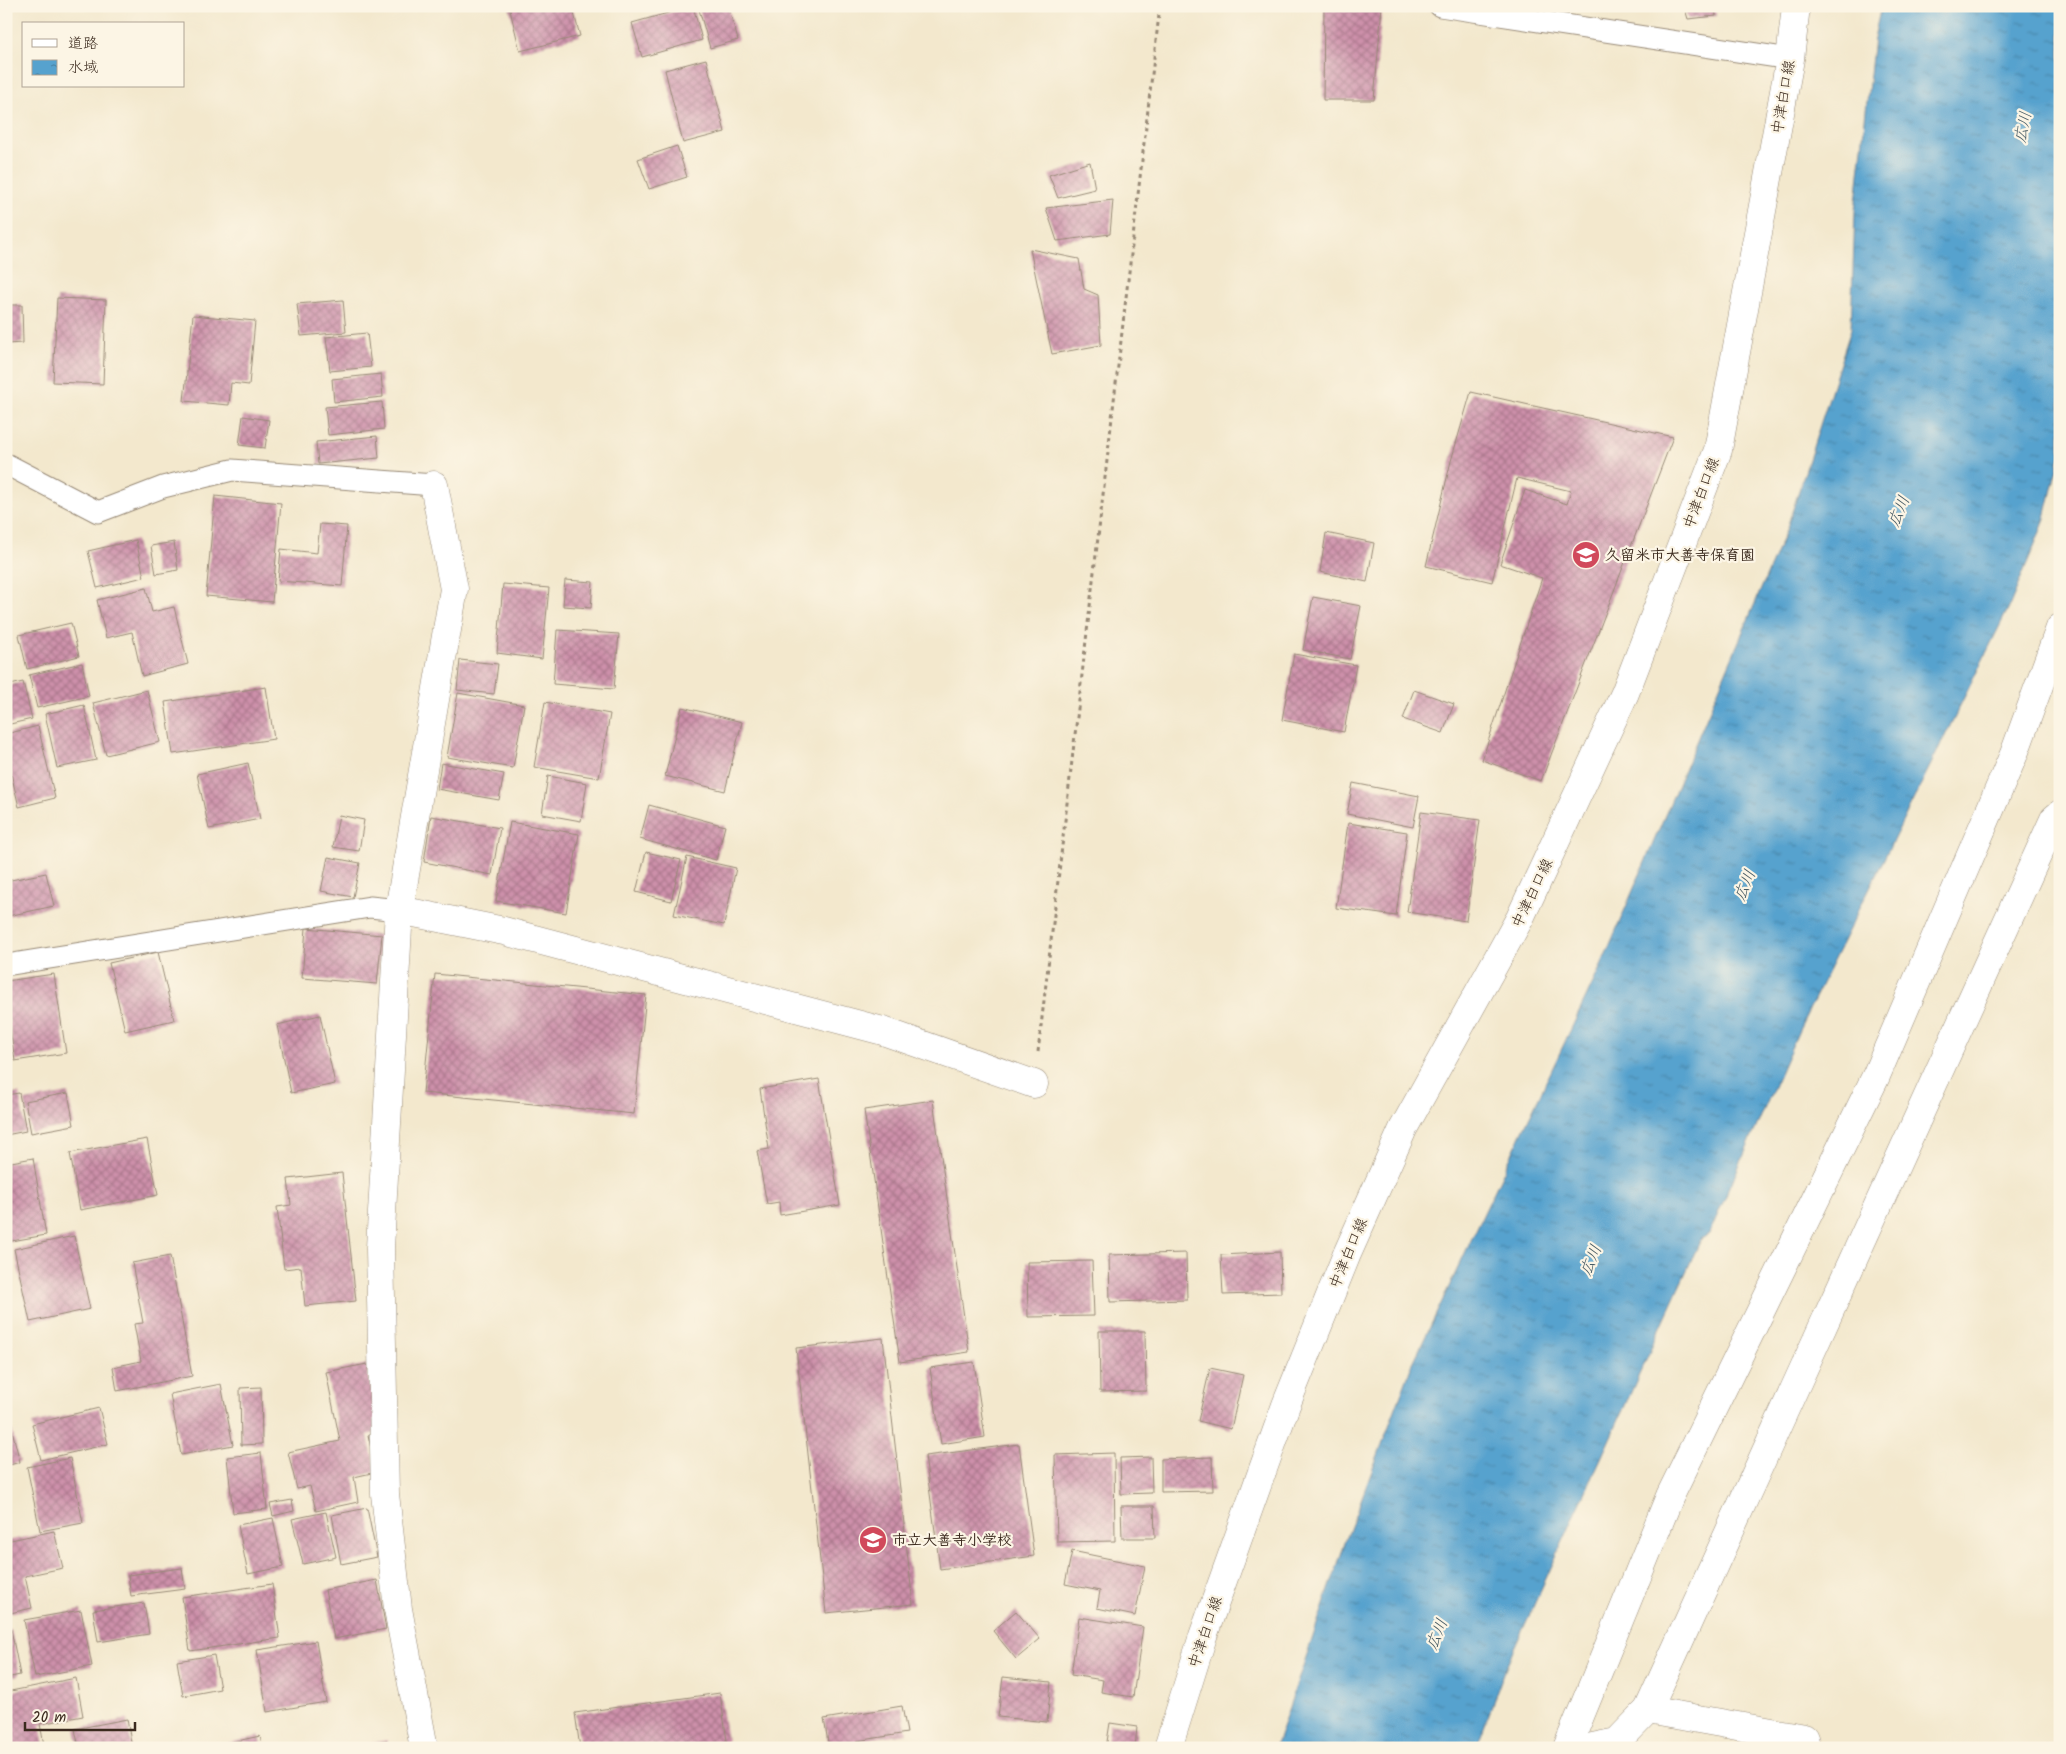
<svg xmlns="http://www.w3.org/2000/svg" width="2066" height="1754" viewBox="0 0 2066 1754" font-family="Kalam,'Klee One',sans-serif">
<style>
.water{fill:url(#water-ripples);stroke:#486676}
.building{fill:url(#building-cross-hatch)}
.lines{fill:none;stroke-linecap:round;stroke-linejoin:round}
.service-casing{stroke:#978976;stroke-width:23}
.minor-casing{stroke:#978976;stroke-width:29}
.secondary-casing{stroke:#978976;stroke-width:29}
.path{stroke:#978976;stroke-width:3;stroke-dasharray:4 4;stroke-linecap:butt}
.service{stroke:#fff;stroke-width:21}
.minor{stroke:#fff;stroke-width:28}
.secondary{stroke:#fff;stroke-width:28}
.labels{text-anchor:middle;stroke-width:4.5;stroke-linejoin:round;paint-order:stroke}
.street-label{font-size:15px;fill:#3b2a1e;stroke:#fcf5e5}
.poi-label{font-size:15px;font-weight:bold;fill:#3b2a1e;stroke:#fcf5e5;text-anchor:start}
.water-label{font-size:16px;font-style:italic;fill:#465a64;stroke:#fcf5e5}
</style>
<defs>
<pattern id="water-ripples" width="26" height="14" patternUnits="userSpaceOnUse" patternTransform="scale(1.25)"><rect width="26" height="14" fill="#56a2ce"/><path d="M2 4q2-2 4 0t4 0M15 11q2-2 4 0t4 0" fill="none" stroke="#4884a7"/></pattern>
<pattern id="building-cross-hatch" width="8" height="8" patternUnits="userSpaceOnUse" patternTransform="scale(1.25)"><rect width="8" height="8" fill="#cd90aa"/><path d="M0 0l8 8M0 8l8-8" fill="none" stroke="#a8768a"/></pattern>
</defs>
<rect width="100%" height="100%" fill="#fcf5e5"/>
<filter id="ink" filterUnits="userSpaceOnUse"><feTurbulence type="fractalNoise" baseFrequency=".02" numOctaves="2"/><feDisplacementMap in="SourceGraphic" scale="10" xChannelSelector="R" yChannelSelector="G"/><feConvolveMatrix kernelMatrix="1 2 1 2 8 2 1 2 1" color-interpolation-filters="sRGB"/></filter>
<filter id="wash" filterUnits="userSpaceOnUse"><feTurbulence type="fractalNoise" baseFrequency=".0096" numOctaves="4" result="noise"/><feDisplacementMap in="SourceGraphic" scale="20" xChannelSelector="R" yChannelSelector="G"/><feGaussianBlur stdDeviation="1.12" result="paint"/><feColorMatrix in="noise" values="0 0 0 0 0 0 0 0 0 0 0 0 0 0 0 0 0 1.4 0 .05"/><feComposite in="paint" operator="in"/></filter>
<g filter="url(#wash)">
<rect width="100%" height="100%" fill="#f3e8cd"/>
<path class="water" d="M1881 6H2060V455L2044 522 2009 607 1800 1028 1709 1234 1701 1239 1507 1664 1476 1748H1275L1347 1537 1412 1365 1600 968 1787 528 1851 329 1855 211 1874 38Z"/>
<g id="blocks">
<g class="building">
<path d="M509 6H572L580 36 520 51Z"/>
<path d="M693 6 702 40 642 57 632 23Z"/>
<path d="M698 6H728L738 40 710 48Z"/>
<path d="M1324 6H1382L1374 100H1323Z"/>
<path d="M1684 6H1715L1716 16 1688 19Z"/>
<path d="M706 59 725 132 683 143 665 70Z"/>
<path d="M677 146 687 177 649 189 638 159Z"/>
<path d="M1090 162 1095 189 1058 198 1049 175Z"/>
<path d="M1113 200 1110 234 1057 241 1046 208Z"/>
<path d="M1030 249 1079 259 1084 289 1098 295 1101 345 1052 354Z"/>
<path d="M57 298 106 300 103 384 53 382Z"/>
<path d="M343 300 346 332 301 336 297 304Z"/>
<path d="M6 305H22L23 343 6 344Z"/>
<path d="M193 315 255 321 249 385 231 383 229 405 184 401Z"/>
<path d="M367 333 371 367 330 371 326 337Z"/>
<path d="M381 374 383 397 334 402 332 379Z"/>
<path d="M1471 392 1673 437 1541 781 1482 760 1542 578 1500 564 1525 490 1567 504 1571 491 1517 478 1492 582 1426 566 1451 461Z"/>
<path d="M382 402 384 429 328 435 325 407Z"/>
<path d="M243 416 269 420 265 448 239 445Z"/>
<path d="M377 436 379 458 318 464 316 442Z"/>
<path d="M215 496 281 503 272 602 206 596Z"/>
<path d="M320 524 347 526 342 586 278 581 281 549 317 553Z"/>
<path d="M1326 533 1374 543 1367 582 1320 572Z"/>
<path d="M136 540 144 577 97 588 88 551Z"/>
<path d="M174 542 178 570 156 574 151 546Z"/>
<path d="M565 580 593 582 591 608 563 606Z"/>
<path d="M503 584 549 588 542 659 497 653Z"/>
<path d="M146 588 152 612 174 607 188 664 142 676 132 632 106 638 97 600Z"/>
<path d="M1313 597 1361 606 1350 659 1303 650Z"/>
<path d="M71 623 79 656 27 669 19 635Z"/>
<path d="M557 630 619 634 614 689 553 684Z"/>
<path d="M1294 654 1356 665 1344 732 1282 720Z"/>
<path d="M460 660 498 664 494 694 457 690Z"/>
<path d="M82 663 89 696 37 708 29 675Z"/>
<path d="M23 682 32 719 6 725V686Z"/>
<path d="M266 687 274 739 173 754 165 702Z"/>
<path d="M147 690 160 742 106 755 93 703Z"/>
<path d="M1414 690 1454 704 1443 733 1403 719Z"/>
<path d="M458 693 524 705 513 768 447 757Z"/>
<path d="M545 702 610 714 599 778 534 767Z"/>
<path d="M84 705 96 760 57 768 45 714Z"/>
<path d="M682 707 742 722 725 791 665 776Z"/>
<path d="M38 726 55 798 19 807 6 752V734Z"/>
<path d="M248 763 260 819 209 829 197 774Z"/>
<path d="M441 763 504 774 499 800 437 789Z"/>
<path d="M548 776 587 783 581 821 542 814Z"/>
<path d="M1353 783 1419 796 1413 827 1347 814Z"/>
<path d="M649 805 725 826 716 860 640 839Z"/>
<path d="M1421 812 1480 820 1466 921 1407 912Z"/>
<path d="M339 815 364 820 359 851 333 847Z"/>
<path d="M431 816 500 828 492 875 424 862Z"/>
<path d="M510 822 579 834 566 913 496 901Z"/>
<path d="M1348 823 1407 832 1396 916 1336 908Z"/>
<path d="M646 852 681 860 671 901 636 892Z"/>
<path d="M328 857 360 863 353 897 321 891Z"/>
<path d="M687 857 736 868 724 925 674 915Z"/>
<path d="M46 873 54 906 8 916 6 881Z"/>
<path d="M306 928 382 935 377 984 302 978Z"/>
<path d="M158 952 174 1020 125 1031 109 963Z"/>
<path d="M54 974 66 1053 15 1061 6 1003V981Z"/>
<path d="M435 974 646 995 634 1114 423 1093Z"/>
<path d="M320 1015 335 1084 291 1093 277 1025Z"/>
<path d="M819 1079 840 1205 780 1215 779 1202 767 1204 757 1151 769 1149 760 1089Z"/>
<path d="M19 1093 26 1131 6 1135V1095Z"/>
<path d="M68 1093 74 1125 31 1133 25 1101Z"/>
<path d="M933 1100 969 1352 900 1362 864 1110Z"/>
<path d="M147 1139 158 1195 80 1210 70 1153Z"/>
<path d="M33 1158 46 1235 6 1242V1163Z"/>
<path d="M342 1173 356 1301 305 1306 301 1267 284 1269 277 1207 291 1205 288 1179Z"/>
<path d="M74 1236 90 1309 30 1322 14 1249Z"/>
<path d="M1280 1252 1281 1293 1223 1295 1221 1255Z"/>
<path d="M1186 1253 1187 1300 1110 1302 1109 1255Z"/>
<path d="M170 1256 192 1376 117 1391 113 1367 141 1361 134 1324 143 1323 132 1263Z"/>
<path d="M1092 1261 1094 1316 1028 1317 1027 1262Z"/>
<path d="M1099 1331H1145L1146 1391 1100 1392Z"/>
<path d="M883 1338 913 1604 826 1613 796 1348Z"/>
<path d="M974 1362 985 1437 941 1444 930 1368Z"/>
<path d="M367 1364 380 1432 368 1435 376 1472 354 1477 358 1502 316 1511 310 1486 297 1489 288 1452 340 1441 326 1372Z"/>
<path d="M1210 1368 1243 1375 1231 1429 1198 1421Z"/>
<path d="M221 1384 233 1445 181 1455 170 1394Z"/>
<path d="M261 1387 262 1444 241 1445 240 1388Z"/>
<path d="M99 1408 108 1444 41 1460 32 1424Z"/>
<path d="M12 1430 20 1462 6 1466V1432Z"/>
<path d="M1019 1444 1034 1556 940 1569 925 1456Z"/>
<path d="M261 1453 267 1509 233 1513 227 1457Z"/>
<path d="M1114 1453 1115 1541 1057 1542 1055 1455Z"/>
<path d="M1151 1457 1152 1493 1121 1494 1120 1458Z"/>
<path d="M1212 1457 1213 1491 1161 1492V1459Z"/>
<path d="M70 1458 83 1523 40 1531 27 1467Z"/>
<path d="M292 1500 294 1511 273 1516 270 1504Z"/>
<path d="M1121 1506H1154L1155 1538H1122Z"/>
<path d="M367 1508 377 1557 341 1564 332 1515Z"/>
<path d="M326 1512 336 1557 303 1564 292 1519Z"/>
<path d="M273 1518 283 1567 248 1574 238 1525Z"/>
<path d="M54 1531 63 1568 25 1576 32 1608 6 1614V1541Z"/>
<path d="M1072 1551 1145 1566 1135 1616 1097 1608 1100 1591 1065 1584Z"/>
<path d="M182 1568 185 1589 131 1596 128 1575Z"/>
<path d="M377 1580 386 1629 334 1639 325 1590Z"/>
<path d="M272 1584 280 1638 190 1651 182 1597Z"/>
<path d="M144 1603 149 1634 98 1642 93 1610Z"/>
<path d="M81 1610 92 1666 35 1677 24 1620Z"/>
<path d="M1016 1611 1040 1639 1016 1659 993 1631Z"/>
<path d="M1079 1617 1143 1627 1133 1697 1101 1692 1103 1680 1071 1675Z"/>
<path d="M11 1629 20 1675 6 1678V1630Z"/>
<path d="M316 1641 326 1702 267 1712 257 1650Z"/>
<path d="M214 1655 220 1689 183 1696 177 1661Z"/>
<path d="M1003 1677 1051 1682 1047 1722 998 1717Z"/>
<path d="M76 1678 83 1716 40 1724 44 1745 28 1748H6V1692Z"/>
<path d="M720 1693 728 1748H580L575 1713Z"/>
<path d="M902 1706 907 1733 857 1741 858 1748H829L824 1719Z"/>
<path d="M127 1719 132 1748H79L75 1729Z"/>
<path d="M1110 1723 1137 1727 1135 1748H1106Z"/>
<path d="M260 1736 263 1748H214V1746Z"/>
<path d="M387 1740 388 1748H350V1747Z"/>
</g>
</g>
</g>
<g filter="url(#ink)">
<use href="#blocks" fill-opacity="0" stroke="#978976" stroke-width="1"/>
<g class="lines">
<defs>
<g id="service">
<path d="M1440 6 1790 59"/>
<path d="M6 464 98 512 163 487 232 470 434 485"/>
<path d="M6 965 370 907 399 910"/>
</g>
<g id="minor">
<path d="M399 910 504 931 883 1031 1034 1084"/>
<path d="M1648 1710 1804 1738 1806 1748"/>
<path d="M424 1748 398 1609 385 1494 380 1248 399 910 454 589 434 485"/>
<path d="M1567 1748 1670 1496 1876 1076 2014 754 2060 628"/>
<path d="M1588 1748 1617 1742 1648 1710 2054 819 2060 814"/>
</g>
<path id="secondary" d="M1168 1748 1203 1636 1286 1405 1347 1254 1403 1129 1520 918 1625 693 1718 450 1790 59 1796 6"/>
</defs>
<use href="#service" class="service-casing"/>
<use href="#minor" class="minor-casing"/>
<use href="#secondary" class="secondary-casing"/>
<path class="path" d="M1038 1052 1160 6"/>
<use href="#service" class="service"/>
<use href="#minor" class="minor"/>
<use href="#secondary" class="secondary"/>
</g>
</g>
<defs>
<symbol id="school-disc" viewBox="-11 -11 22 22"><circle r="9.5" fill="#d1495b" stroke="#fcf5e5"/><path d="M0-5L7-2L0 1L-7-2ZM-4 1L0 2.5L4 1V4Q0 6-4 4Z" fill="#fff"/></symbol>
</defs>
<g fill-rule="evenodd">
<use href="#school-disc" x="1570" y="539" width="32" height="32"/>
<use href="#school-disc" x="857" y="1524" width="32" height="32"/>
</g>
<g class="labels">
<g class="street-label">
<text transform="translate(1783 97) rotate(-80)" y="5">中津白口線</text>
<text transform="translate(1701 493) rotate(-69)" y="5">中津白口線</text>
<text transform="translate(1532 893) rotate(-64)" y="5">中津白口線</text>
<text transform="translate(1348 1253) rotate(-67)" y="5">中津白口線</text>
<text transform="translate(1205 1632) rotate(-71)" y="5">中津白口線</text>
</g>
<g class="poi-label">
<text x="1605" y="560">久留米市大善寺保育園</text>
<text x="892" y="1545">市立大善寺小学校</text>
</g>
<g class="water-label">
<text transform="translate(2022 127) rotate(-79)" y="6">広川</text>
<text transform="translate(1898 511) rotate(-68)" y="6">広川</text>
<text transform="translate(1744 885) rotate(-68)" y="6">広川</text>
<text transform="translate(1590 1260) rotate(-68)" y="6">広川</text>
<text transform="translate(1436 1634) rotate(-68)" y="6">広川</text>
</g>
</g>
<rect width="2066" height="1754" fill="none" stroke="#fcf5e5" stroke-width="25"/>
<rect x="22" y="22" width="162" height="65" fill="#fcf5e5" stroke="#afa495"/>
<rect x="32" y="39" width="25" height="8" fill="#ffffff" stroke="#afa495"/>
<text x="68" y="48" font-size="15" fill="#3b2a1e">道路</text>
<rect x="32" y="60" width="25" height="15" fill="url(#water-ripples)" stroke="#afa495"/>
<text x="68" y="72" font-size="15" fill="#3b2a1e">水域</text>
<path d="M25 1722v8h110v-8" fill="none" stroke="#3b2a1e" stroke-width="2.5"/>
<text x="32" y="1722" font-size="15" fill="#3b2a1e" stroke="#fcf5e5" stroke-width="4" paint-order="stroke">20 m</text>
</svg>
